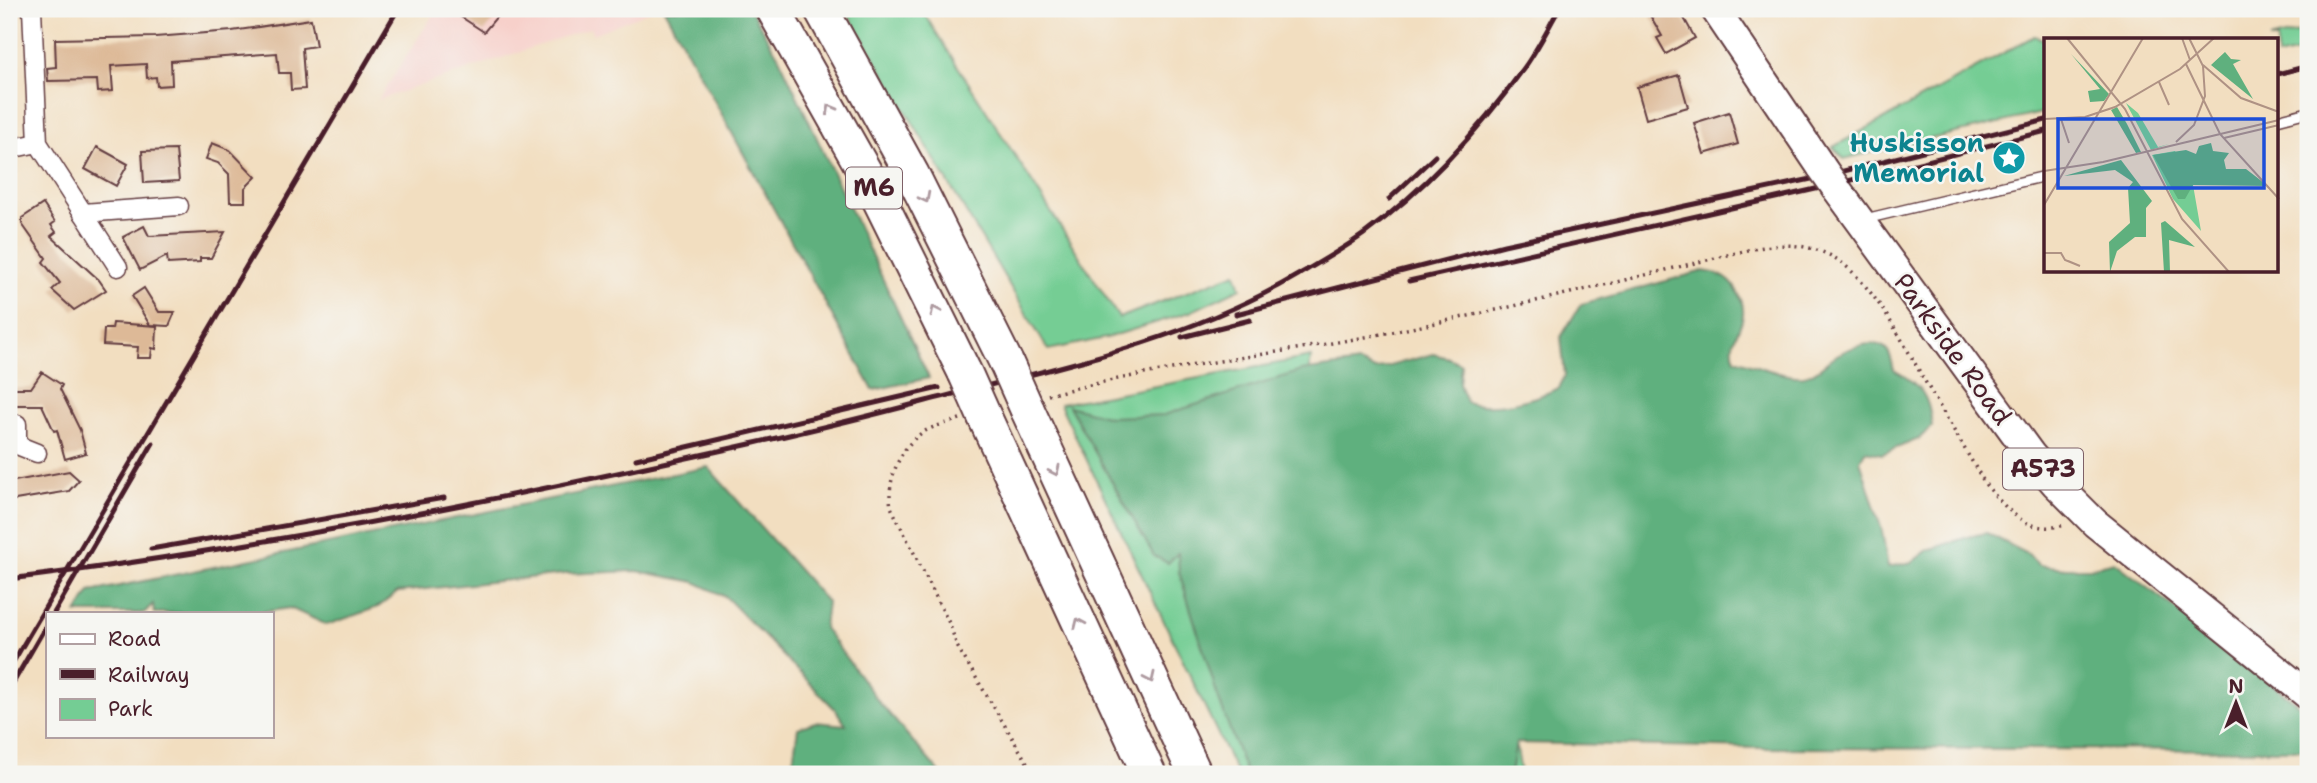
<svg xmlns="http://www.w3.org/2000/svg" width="2317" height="783" viewBox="0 0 2317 783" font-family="'Shantell Sans',sans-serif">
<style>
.built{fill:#f7d0ca}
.green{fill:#74cd94;stroke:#5f7660;stroke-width:2}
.forest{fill:#5fb07e;stroke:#546854;stroke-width:2}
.building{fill:#ddb997}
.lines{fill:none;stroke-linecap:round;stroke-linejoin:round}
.service-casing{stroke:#633c41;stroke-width:12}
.minor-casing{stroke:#633c41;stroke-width:21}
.primary-casing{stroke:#633c41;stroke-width:32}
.motorway-casing{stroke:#633c41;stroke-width:37}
.path{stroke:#633c41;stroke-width:3.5;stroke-dasharray:2 5;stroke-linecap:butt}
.service{stroke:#fff;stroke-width:9}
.minor{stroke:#fff;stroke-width:18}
.primary{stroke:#fff;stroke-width:28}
.motorway{stroke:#fff;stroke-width:33}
.rail{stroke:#4a1f2b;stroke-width:5}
.primary-bridge-casing{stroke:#633c41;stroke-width:32;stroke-linecap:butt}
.motorway-bridge-casing{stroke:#633c41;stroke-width:37;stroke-linecap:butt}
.primary-bridge{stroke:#fff;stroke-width:28}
.motorway-bridge{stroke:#fff;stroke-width:33}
.oneway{stroke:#ae9aa0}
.labels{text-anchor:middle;stroke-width:5;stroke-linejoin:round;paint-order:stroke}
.shield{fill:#f6f6f2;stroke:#7e6067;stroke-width:2}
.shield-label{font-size:24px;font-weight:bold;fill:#4a1f2b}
.culture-label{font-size:26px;font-weight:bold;fill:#0d838f;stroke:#f6f6f2;text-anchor:end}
.street-label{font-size:26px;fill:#4a1f2b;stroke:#f6f6f2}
.inset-road{fill:none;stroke:#af9284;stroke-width:2}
.view{fill:#1d4ed8;fill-opacity:0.15;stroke:#1d4ed8;stroke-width:3.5}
.inset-edge{fill:none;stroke:#4a1f2b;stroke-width:3.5}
</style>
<rect width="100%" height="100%" fill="#f6f6f2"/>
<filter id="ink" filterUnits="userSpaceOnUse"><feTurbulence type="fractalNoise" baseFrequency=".0143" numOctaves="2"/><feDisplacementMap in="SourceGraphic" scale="14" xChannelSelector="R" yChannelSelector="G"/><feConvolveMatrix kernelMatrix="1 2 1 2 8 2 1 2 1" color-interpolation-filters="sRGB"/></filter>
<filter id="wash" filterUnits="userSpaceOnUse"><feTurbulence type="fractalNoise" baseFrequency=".00686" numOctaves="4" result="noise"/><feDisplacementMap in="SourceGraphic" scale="28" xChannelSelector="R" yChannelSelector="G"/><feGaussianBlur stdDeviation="1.57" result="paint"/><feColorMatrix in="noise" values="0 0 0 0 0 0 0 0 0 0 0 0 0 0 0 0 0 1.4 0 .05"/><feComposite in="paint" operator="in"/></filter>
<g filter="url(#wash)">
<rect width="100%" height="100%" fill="#f2dec0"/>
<path class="built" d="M437 9H655L593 34 590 28 378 100Z"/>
<g class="green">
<path d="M845 9H921L1119 318 1236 273 1241 288 1190 312 1106 338 1048 350Z"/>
<path d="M2308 30V50L2277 57V40H2269Z"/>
<path d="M2034 36 2046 40V112L1844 159 1833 147Z"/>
<path d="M1311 357 1305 405 1516 743 1521 774H1237L1060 404Z"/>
</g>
<g class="forest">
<path d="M664 9H750L779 57 929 378 873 390Z"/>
<path d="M1703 271C1717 273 1728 276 1736 289 1757 325 1724 333 1735 359 1753 364 1785 378 1804 376 1815 374 1823 365 1831 359 1843 350 1875 336 1887 350 1892 356 1892 364 1894 370 1921 385 1929 395 1932 426L1919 439 1882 454 1865 451 1860 460 1882 531 1888 567 1912 562 1928 550 1971 536 1987 533 2026 553 2039 565 2066 568H2090L2115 562 2308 712V750L1761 748 1516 743 1511 774H1246L1218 697 1179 572 1178 553 1168 563 1154 556 1069 406 1110 417 1164 415 1301 371 1359 363 1375 370 1433 354 1449 358 1461 364 1459 384 1466 402C1493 411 1533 400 1559 388L1565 376 1561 337 1581 304Z"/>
<path d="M708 467 827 602 824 628 879 702 941 774H791L798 728 815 722 846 725 835 709 726 597 695 582 637 571 564 574 398 592 378 607 327 625 290 608 256 613H154L153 604 144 613H77L90 592Z"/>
</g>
<g id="blocks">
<g class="building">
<path d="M449 9H503L484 32Z"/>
<path d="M1665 9H1679L1695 38 1666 54 1657 38 1662 36 1651 17Z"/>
<path d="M311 19 316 46 302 48 305 89 291 90 290 73H279L277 53 171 61 172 85 157 86 156 77 147 78 146 64 111 66 113 91 98 92 97 80 48 81 47 68 56 67 55 39 155 37 232 31Z"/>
<path d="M1679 75 1688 107 1646 119 1637 87Z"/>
<path d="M1729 112 1738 144 1704 154 1694 123Z"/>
<path d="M212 143 230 150 256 177 245 188V202H230L229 174 218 163 206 159Z"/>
<path d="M97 147 128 164 116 186 85 169Z"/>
<path d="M176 150 179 181 144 183 142 151Z"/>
<path d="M43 204 55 222 51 225 56 232 51 236 99 280 106 290 74 310 52 290 60 283 43 262 46 258 22 224V218Z"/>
<path d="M144 226 149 236 225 232 211 258H200V262L168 264 167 256 140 270 123 237Z"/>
<path d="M144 288 159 312H175L169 326 150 325 132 296Z"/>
<path d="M113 323 157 326 156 349 152 348 151 358H137L138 347 103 345 104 329H112Z"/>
<path d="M42 372 62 385 60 389 80 430 86 453 65 459 57 430 54 431 42 405H11L12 388H31Z"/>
<path d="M69 471 79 480 69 491 9 501V482Z"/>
</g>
</g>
</g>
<g filter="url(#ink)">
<use href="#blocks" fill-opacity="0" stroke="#633c41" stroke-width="2"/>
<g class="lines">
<defs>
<g id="service">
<path d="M2277 120 2308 112"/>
<path d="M1865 219 2046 176"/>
</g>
<g id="minor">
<path d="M32 9 38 143 118 267"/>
<path d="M9 149 38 143"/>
<path d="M83 213 179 206"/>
<path d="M17 424V445L37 453"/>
</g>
<g id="primary">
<path d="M1715 9 1822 168"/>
<path d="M1836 188 2031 455 2056 484 2095 523 2308 695"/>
</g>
<g id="motorway">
<path d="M773 9 870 181 965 373"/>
<path d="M821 9 912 174 1006 362"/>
<path d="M1027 409 1195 774"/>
<path d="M985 418 1149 774"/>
</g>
</defs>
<use href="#service" class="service-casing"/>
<use href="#minor" class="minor-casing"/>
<use href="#primary" class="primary-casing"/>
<use href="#motorway" class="motorway-casing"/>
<g class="path">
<path d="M1048 395C1156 367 1267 356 1376 335 1501 311 1625 280 1748 250 1776 244 1800 242 1827 254 1869 272 1906 349 1929 388 1948 420 1967 453 1986 485 2009 511 2026 535 2065 525"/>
<path d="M960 419C949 423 937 425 927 430 901 443 886 480 891 507L950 625 957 646 1034 774"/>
</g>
<use href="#service" class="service"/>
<use href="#minor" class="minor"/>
<use href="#primary" class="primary"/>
<use href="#motorway" class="motorway"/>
<g class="rail">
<path d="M2277 74 2308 66"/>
<path d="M1389 199 1435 156"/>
<path d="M1409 281 1820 188 2046 131"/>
<path d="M1236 314 1504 245 1816 178 2046 120"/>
<path d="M1182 337 1250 320"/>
<path d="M636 459 939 388"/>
<path d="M151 549 444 498"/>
<path d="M9 579C199 556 388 521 575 482 693 457 810 432 926 401 1052 369 1185 342 1298 275 1320 262 1343 249 1364 234 1425 189 1480 129 1524 68 1537 50 1548 28 1559 9"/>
<path d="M54 613 153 443"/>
<path d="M9 669 398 9"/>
<path d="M9 690 47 624"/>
</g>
<defs>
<path id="primary-bridge" d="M1822 168 1836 188"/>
<g id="motorway-bridge">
<path d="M1006 362 1027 409"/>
<path d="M965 373 985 418"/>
</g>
</defs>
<use href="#primary-bridge" class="primary-bridge-casing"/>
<use href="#motorway-bridge" class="motorway-bridge-casing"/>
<use href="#primary-bridge" class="primary-bridge"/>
<use href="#motorway-bridge" class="motorway-bridge"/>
</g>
<defs><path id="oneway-chevron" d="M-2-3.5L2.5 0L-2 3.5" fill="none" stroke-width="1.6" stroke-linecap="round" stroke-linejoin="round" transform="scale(1.75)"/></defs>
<g class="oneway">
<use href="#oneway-chevron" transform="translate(831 109) rotate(-119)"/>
<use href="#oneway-chevron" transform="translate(925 198) rotate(63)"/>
<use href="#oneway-chevron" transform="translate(935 311) rotate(-116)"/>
<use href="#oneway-chevron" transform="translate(1055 471) rotate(65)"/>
<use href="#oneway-chevron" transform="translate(1079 623) rotate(-114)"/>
<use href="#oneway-chevron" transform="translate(1150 678) rotate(65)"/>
</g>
</g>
<defs>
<symbol id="sight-disc" viewBox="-11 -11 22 22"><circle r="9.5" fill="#0f9aa8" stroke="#f6f6f2"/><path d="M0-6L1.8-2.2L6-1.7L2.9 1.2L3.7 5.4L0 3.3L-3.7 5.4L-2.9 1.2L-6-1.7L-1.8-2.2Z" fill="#fff"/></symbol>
</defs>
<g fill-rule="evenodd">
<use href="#sight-disc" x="1990" y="139" width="38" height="38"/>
</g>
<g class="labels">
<g class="shield">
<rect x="846" y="167.5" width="56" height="41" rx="5"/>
<rect x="2003" y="448.5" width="80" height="41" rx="5"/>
</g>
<g class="shield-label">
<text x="874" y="196">M6</text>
<text x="2043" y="477">A573</text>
</g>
<g class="culture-label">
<text x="1984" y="152">Huskisson<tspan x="1984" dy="30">Memorial</tspan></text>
</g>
<g class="street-label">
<text transform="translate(1953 349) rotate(54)" y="9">Parkside Road</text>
</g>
</g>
<g transform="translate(2044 38)">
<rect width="234" height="234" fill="#f2dec0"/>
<path d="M82 65 94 75 114 109 125 106 107 112ZM131 113 149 147 157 193 129 161 108 117Z" fill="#74cd94"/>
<path d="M181 14 187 21 197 22 189 26 209 61 167 27ZM27 16 65 56 60 63 46 64 44 53 56 51ZM73 69 83 86 97 114 92 115 67 72ZM167 105 169 113 185 115 180 122 182 131H202L224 148 149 147 141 161H134L109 117 142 112 152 116 155 108ZM77 122 108 163 102 170V199H91L73 213 66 234 65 204 86 185 84 150 89 144 71 132 20 138ZM121 183 151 209 125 202 126 234H120L117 185Z" fill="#5fb07e"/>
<path class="inset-road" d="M23 0 81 71 138 181 185 234M138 0 146 22M142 26 176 96 235 161M159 27 197 60 235 74M115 44 125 67M0 81 41 79 71 69 136 31 170 0M17 81 25 105M180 100 235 87M132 104 150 87 161 58 159 28 145 0M0 133 59 124 235 82M0 167 99 0M0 215H17L21 222 36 228 24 223"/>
<path class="view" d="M14 81H220V150H14Z"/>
<rect width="234" height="234" class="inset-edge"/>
</g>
<rect width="2317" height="783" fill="none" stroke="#f6f6f2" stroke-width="35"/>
<rect x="46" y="612" width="228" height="126" fill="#f6f6f2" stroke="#b1a0a2" stroke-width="2"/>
<rect x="60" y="634" width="35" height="10" fill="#ffffff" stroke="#b1a0a2" stroke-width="2"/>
<text x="108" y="646" font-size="21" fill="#4a1f2b">Road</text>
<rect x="60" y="669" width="35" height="10" fill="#4a1f2b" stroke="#b1a0a2" stroke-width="2"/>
<text x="108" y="682" font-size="21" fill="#4a1f2b">Railway</text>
<rect x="60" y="699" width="35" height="21" fill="#74cd94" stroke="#b1a0a2" stroke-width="2"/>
<text x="108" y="716" font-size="21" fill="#4a1f2b">Park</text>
<g transform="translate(2236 703)" stroke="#f6f6f2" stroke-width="5" paint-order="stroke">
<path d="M0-5L12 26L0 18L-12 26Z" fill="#4a1f2b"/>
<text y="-10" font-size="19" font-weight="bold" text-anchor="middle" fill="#4a1f2b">N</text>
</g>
</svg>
